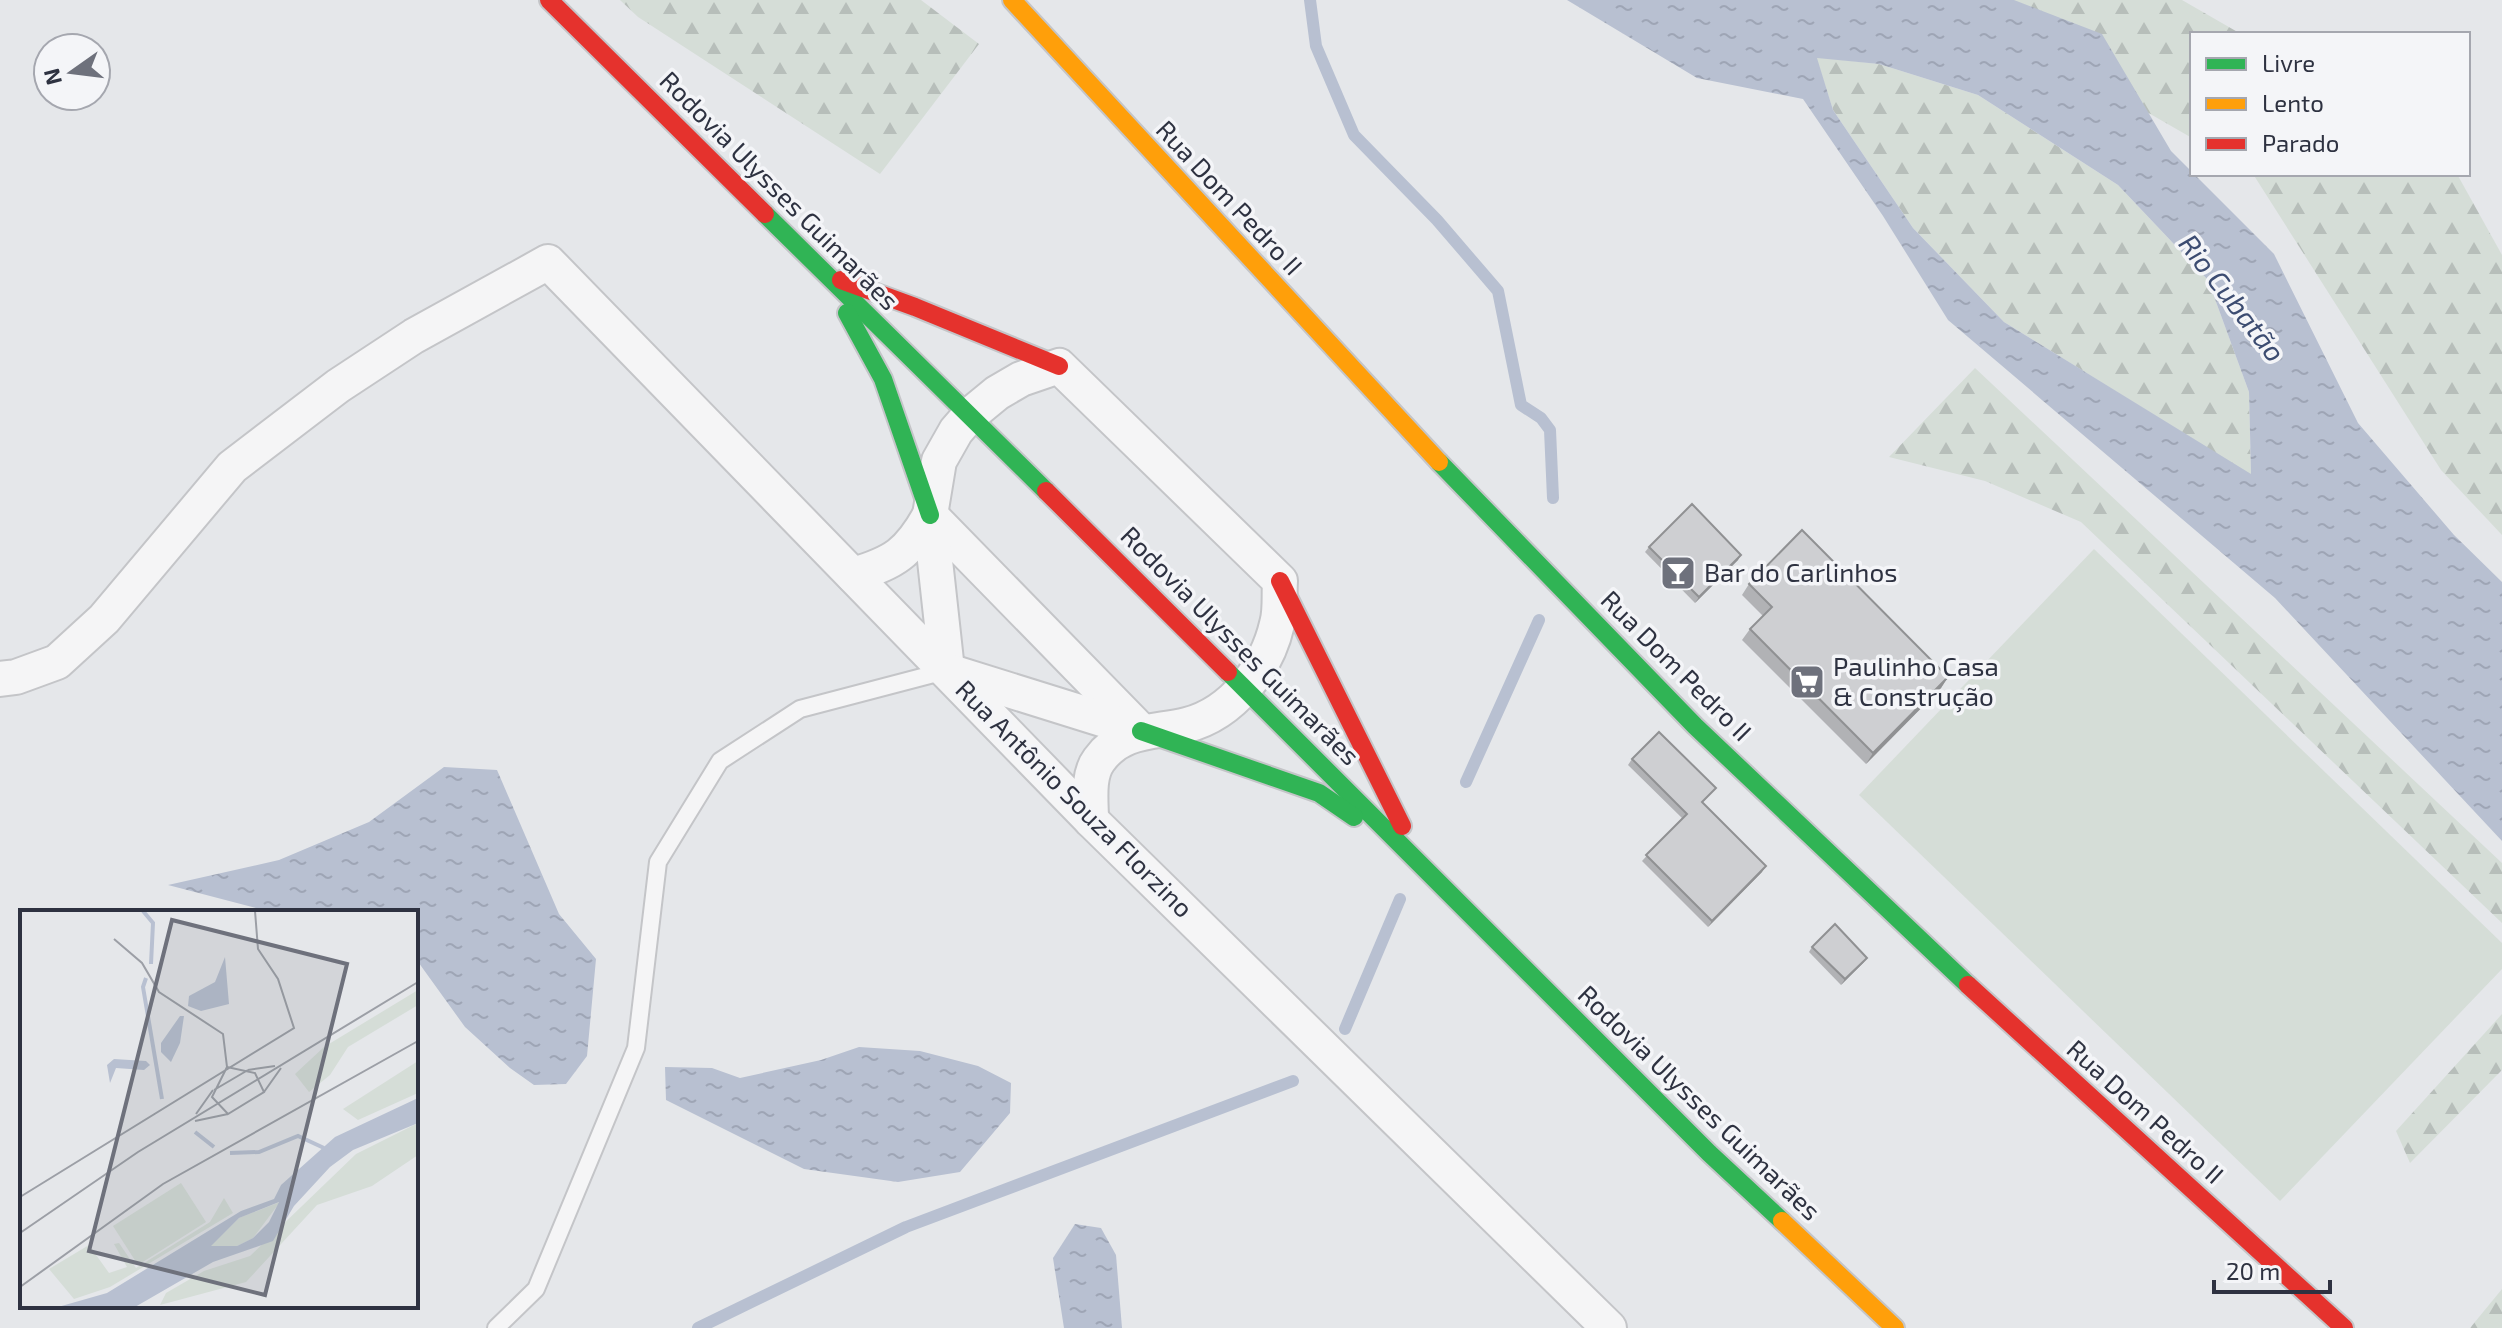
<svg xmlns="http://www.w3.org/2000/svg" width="2502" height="1328" viewBox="0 0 2502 1328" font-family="'Exo 2',sans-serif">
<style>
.forest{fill:url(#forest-firs)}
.pitch{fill:#d5ddd7}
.water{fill:url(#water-ripples);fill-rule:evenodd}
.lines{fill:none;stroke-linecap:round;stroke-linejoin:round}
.stream{stroke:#b8c0d1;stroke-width:12}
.lane-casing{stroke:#c4c5c8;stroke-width:20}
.street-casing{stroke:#c4c5c8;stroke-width:38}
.fast-casing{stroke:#c4c5c8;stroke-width:22}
.slow-casing{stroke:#c4c5c8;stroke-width:22}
.jam-casing{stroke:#c4c5c8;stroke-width:22}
.lane{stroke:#f5f5f6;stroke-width:16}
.street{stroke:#f5f5f6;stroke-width:34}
.fast{stroke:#30b455;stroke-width:18}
.slow{stroke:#ff9f0a;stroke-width:18}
.jam{stroke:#e5322d;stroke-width:18}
.wall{fill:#b1b2b5}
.shaded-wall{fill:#909193}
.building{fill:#cecfd2;stroke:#909193;stroke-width:2}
.labels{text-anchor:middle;stroke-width:7;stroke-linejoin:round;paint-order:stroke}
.street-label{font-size:26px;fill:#2e3241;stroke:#f4f5f8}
.poi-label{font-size:26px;fill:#2e3241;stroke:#f4f5f8;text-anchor:start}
.water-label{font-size:28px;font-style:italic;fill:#3c4c71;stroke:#f4f5f8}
.inset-river{fill:none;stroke:#b8c0d1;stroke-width:4}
.inset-road{fill:none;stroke:#9c9fa6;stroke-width:2}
.view{fill:#6e717c;fill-opacity:0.15;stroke:#6e717c;stroke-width:4}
.inset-edge{fill:none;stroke:#2e3241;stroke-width:4}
</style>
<defs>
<pattern id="forest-firs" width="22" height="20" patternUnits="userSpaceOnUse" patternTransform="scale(2)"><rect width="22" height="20" fill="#d5ddd7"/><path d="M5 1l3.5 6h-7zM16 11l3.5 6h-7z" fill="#b7beba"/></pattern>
<pattern id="water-ripples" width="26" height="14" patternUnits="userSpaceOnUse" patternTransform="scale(2)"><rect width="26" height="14" fill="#b8c0d1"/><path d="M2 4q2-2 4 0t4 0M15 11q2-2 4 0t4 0" fill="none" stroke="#9ea5b5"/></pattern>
</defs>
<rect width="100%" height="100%" fill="#e5e7ea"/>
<g class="forest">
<path d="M620 0H921L979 44 880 174 638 17Z"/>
<path d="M1952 0H2182L2241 34H2192V138Z"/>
<path d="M1816 57 1879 64 1978 95 2118 185 2208 280 2249 392 2251 475 2004 322 1913 228 1833 110Z"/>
<path d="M2253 174H2457L2502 255V535L2441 470Z"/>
<path d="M1975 368 2502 863V923L2081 522 1985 481 1889 457Z"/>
<path d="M2502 1014V1070L2410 1163 2396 1131Z"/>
<path d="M2502 1289V1328H2470Z"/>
</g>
<path class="pitch" d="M2094 549 2502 943V969L2280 1201 1859 795Z"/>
<g class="water">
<path d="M1567 0H2014L2102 34 2171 151 2274 254 2358 423 2454 535 2502 582V841L2275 598 1948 320 1883 216 1803 99 1697 78ZM1817 58 1879 64 1978 95 2118 185 2208 280 2249 392 2251 474 2004 322 1913 228 1833 110Z"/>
<path d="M444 767 497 770 559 914 596 959 587 1056 566 1084 534 1085 510 1068 465 1027 416 959V912H370L363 908 271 912 168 885 279 860 369 822Z"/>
<path d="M859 1047 920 1051 978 1066 1011 1083 1010 1113 960 1172 898 1182 804 1169 666 1100 665 1067 712 1068 740 1078 821 1060Z"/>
<path d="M1075 1224 1101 1228 1116 1255 1122 1328H1064L1053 1258Z"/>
</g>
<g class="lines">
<g class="stream">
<path d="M1310 0 1316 46 1354 135 1437 220 1498 291 1521 405 1541 418 1550 430 1553 498"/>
<path d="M1466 782 1539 620"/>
<path d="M1345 1029 1400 899"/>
<path d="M698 1328 906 1227 1293 1081"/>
</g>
<defs>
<path id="lane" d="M496 1328 536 1289 636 1048 658 862 720 761 800 709 945 671"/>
<g id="street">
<path d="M930 515 1141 731"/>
<path d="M853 575C894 563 909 553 930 515"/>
<path d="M947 670 930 515 939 461 956 431 969 416 997 393 1021 379 1059 366 1280 581C1279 595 1281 611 1277 624 1267 668 1233 713 1187 725 1155 733 1122 728 1099 760 1087 776 1091 802 1091 820"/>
<path d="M951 672 1137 730"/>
<path d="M0 679 16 677 57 662 104 619 232 467 338 386 414 336 548 262 1091 820 1609 1328"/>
</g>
<g id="fast">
<path d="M765 214 1046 491"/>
<path d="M847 313 883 379 930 515"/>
<path d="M1439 462 1695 726 1968 985"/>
<path d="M1228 672 1709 1153 1782 1221"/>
<path d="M1141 731 1319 793 1354 817"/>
</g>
<g id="slow">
<path d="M1012 0 1439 462"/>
<path d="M1782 1221 1895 1328"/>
</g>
<g id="jam">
<path d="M549 0 765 214"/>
<path d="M841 280 915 307 1059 366"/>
<path d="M1046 491 1228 672"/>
<path d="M1280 581 1402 826"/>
<path d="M1968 985 2344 1328"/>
</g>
</defs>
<use href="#lane" class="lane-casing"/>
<use href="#street" class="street-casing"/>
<use href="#fast" class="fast-casing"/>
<use href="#slow" class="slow-casing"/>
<use href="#jam" class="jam-casing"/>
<use href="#lane" class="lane"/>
<use href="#street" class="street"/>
<use href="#fast" class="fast"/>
<use href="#slow" class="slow"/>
<use href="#jam" class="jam"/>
</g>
<g class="wall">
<path d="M1649 547 1738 560 1695 603 1645 552Z"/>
<path d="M1749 584 1948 677 1941 688 1866 764 1742 640 1750 629 1763 616 1742 595Z"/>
<path d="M1632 759 1716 788 1702 803 1762 872 1708 927 1642 861 1682 818 1628 765Z"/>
<path d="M1812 947 1867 958 1863 963 1841 985 1809 952Z"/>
</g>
<g class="shaded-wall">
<path d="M1741 555 1738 560 1695 603 1699 597Z"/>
<path d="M1948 677 1941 688 1866 764 1873 753Z"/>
<path d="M1766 866 1762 872 1708 927 1712 921Z"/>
<path d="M1867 958 1863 963 1841 985 1845 979Z"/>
</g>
<g class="building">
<path d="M1692 504 1741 555 1699 597 1649 547Z"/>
<path d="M1802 530 1948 677 1873 753 1750 629 1772 607 1749 584Z"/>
<path d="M1659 732 1716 788 1702 802 1766 866 1712 921 1646 855 1687 814 1632 759Z"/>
<path d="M1835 924 1867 958 1845 979 1812 947Z"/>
</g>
<defs>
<symbol id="bar-square" viewBox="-11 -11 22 22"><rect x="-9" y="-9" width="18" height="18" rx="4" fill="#6e717c" stroke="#f4f5f8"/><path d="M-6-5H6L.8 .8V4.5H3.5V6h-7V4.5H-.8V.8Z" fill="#fff"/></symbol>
<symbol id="supermarket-square" viewBox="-11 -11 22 22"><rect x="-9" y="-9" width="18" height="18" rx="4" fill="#6e717c" stroke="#f4f5f8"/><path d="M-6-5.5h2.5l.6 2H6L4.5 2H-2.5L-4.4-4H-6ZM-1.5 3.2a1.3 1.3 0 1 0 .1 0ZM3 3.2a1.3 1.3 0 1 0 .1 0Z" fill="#fff"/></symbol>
</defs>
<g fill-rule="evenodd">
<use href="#bar-square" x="1658" y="553" width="40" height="40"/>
<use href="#supermarket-square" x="1787" y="662" width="40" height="40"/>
</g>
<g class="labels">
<g class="street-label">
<text transform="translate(779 191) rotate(45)" y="9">Rodovia Ulysses Guimarães</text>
<text transform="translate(1229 198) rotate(47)" y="9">Rua Dom Pedro II</text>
<text transform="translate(1240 646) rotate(45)" y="9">Rodovia Ulysses Guimarães</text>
<text transform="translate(1676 666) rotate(45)" y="9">Rua Dom Pedro II</text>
<text transform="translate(1074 799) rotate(45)" y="9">Rua Antônio Souza Florzino</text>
<text transform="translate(1699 1103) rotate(44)" y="9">Rodovia Ulysses Guimarães</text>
<text transform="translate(2145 1112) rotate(42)" y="9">Rua Dom Pedro II</text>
</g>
<g class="poi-label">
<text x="1704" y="582">Bar do Carlinhos</text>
<text x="1833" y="676">Paulinho Casa<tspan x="1833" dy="30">&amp; Construção</tspan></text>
</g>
<g class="water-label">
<text transform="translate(2232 298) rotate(52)" y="10">Rio Cubatão</text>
</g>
</g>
<g transform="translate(20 910)">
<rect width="398" height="398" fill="#e5e7ea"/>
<path d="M398 80V95L328 137 310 165 289 182 275 164 304 137ZM398 151V183L338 210 323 199ZM398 213V245L352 276 297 295 226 372 140 395 146 383 184 361 230 346 336 244ZM204 288 213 303 90 377 54 389 29 359 69 335 89 363 107 357 94 334 99 333 116 358 190 312ZM260 292 233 328 217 336H190L219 308Z" fill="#d5ddd7"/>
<path d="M161 273 186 312 118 355 93 316Z" fill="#d5ddd7"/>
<path d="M205 47 209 94 181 101 168 96 169 86 195 72ZM160 106H164L160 133 151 152 141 142V133ZM94 149 126 151 130 155 124 160 96 158 90 173 87 155ZM398 188V213L333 240 310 257 274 296 253 331 193 352 115 397H38L87 383 221 301 254 289 261 275 315 227ZM259 292 249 312 233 328 217 336H191L219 308Z" fill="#b8c0d1" fill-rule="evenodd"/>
<path class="inset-river" d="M123 1 133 13 131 54M126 68 123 77 142 189M175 222 194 237M210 243 239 242 278 226 304 238"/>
<path class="inset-road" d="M94 29 122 53 139 82 203 124 207 157 192 187 208 204 244 182 235 163 207 157M228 160 255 156M194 180 228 160M244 182 261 158M176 204 193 180M175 211 208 204M0 287 274 118 258 69 238 39 235 1M0 323 118 242 398 72M0 377 143 274 398 131"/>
<path class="view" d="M152 10 327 54 245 385 69 341Z"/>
<rect width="398" height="398" class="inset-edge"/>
</g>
<rect x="2190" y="32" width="280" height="144" fill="#f4f5f8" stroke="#a5a7af" stroke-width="2"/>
<rect x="2206" y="58" width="40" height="12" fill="#30b455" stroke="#a5a7af" stroke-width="2"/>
<text x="2262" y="72" font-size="24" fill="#2e3241">Livre</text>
<rect x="2206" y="98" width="40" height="12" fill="#ff9f0a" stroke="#a5a7af" stroke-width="2"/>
<text x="2262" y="112" font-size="24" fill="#2e3241">Lento</text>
<rect x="2206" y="138" width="40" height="12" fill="#e5322d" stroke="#a5a7af" stroke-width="2"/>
<text x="2262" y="152" font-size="24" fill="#2e3241">Parado</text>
<g transform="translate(72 72) rotate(256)"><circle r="38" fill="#f4f5f8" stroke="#a5a7af" stroke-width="2"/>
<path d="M0-6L14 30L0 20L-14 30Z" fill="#6e717c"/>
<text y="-12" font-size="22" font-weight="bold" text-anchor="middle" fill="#2e3241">N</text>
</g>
<path d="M2214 1280v12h116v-12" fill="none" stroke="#2e3241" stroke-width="4"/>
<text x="2226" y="1280" font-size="24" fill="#2e3241" stroke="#f4f5f8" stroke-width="6" paint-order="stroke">20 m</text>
</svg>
